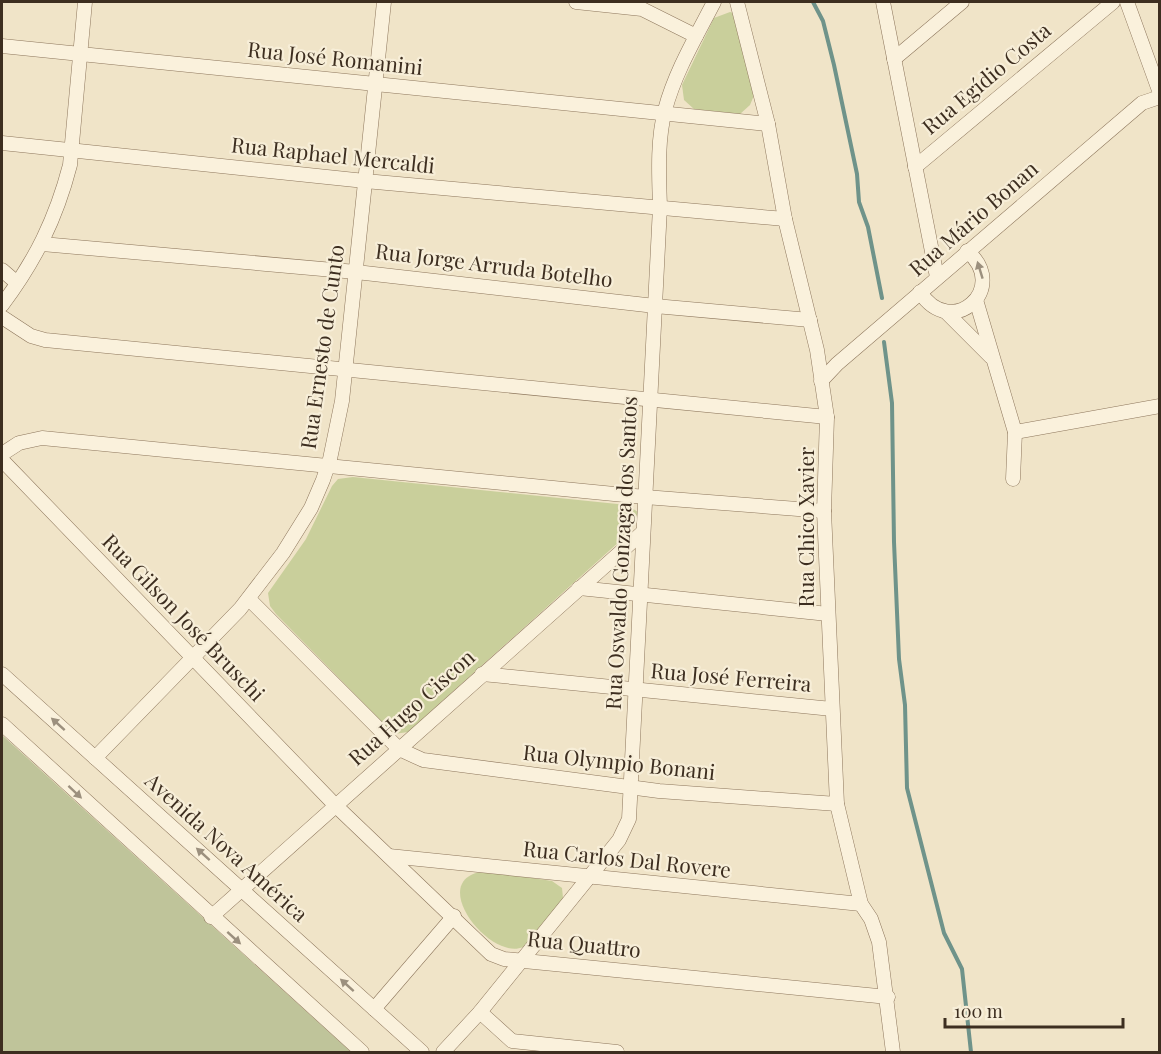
<svg xmlns="http://www.w3.org/2000/svg" width="1161" height="1054" viewBox="0 0 1161 1054" font-family="'Playfair Display',serif">
<style>
.green{fill:#c9cf9b}
.cemetery{fill:#bfc49a}
.lines{fill:none;stroke-linecap:round;stroke-linejoin:round}
.stream{stroke:#6f938a;stroke-width:4}
.minor-casing{stroke:#8d765c;stroke-width:15}
.minor{stroke:#faf1dc;stroke-width:14}
.oneway{fill:#9c907e}
.labels{text-anchor:middle;stroke-width:4.5;stroke-linejoin:round;paint-order:stroke}
.street-label{font-size:21px;fill:#3d2e20;stroke:#f7eed8}
</style>
<rect width="100%" height="100%" fill="#f0e4c8"/>
<g class="green">
<path d="M730 12 734 13 755 93 750 105 740 114 694 109 684 100 682 85 714 18Z"/>
<path d="M353 477 627 505 638 512 634 525 620 541 408 732 394 734 276 614 270 606 268 593 306 539 332 486 338 479Z"/>
<path d="M488 871 552 881 562 888 563 898 560 904 523 947C489 962 422 875 488 871Z"/>
</g>
<path class="cemetery" d="M2 735 351 1052H2Z"/>
<g class="lines">
<g class="stream">
<path d="M813 2 823 21 834 65 857 174 859 202 868 227 882 298"/>
<path d="M884 342 892 403 894 542 899 659 905 705 907 788 944 933 962 969 971 1052"/>
</g>
<defs>
<g id="minor">
<path d="M576 2 642 9 696 36"/>
<path d="M737 2 768 124 785 219 817 350 827 417 824 511 837 804 861 904 871 919 879 942 893 1052"/>
<path d="M883 2 937 277"/>
<path d="M1127 2 1160 93"/>
<path d="M2 46 768 124"/>
<path d="M894 59 962 2"/>
<path d="M2 143 365 181 785 219"/>
<path d="M915 167 1113 2"/>
<path d="M42 244 356 272 655 306 810 320"/>
<path d="M2 270 17 283"/>
<path d="M920 292C951 341 1011 288 967 251"/>
<path d="M976 300 1015 432 1013 479"/>
<path d="M2 305C35 261 56 219 70 165L85 2"/>
<path d="M946 312 991 357"/>
<path d="M2 317 31 336 45 340 827 417"/>
<path d="M821 381 837 364 1142 103 1160 97"/>
<path d="M1015 432 1160 406"/>
<path d="M2 454 19 443 42 438 645 497 824 511"/>
<path d="M2 460 335 805 491 954 504 959 888 997"/>
<path d="M579 588 828 614"/>
<path d="M249 599 399 749 423 760 659 791 837 804"/>
<path d="M2 674 422 1052"/>
<path d="M482 674 832 709"/>
<path d="M2 724 362 1052"/>
<path d="M95 758 240 609 283 553 311 508 323 480 330 459 342 401 384 2"/>
<path d="M389 856 861 904"/>
<path d="M211 917 643 532"/>
<path d="M374 1009 454 916"/>
<path d="M480 1012 512 1041 617 1052"/>
<path d="M443 1052 480 1012 619 840 629 819 660 207C659 175 657 141 665 110 675 72 696 37 714 2"/>
</g>
</defs>
<use href="#minor" class="minor-casing"/>
<use href="#minor" class="minor"/>
</g>
<defs><path id="oneway-solid" d="M-6-.8H1V-3.2L6.5 0L1 3.2V.8H-6Z" transform="scale(1.5)"/></defs>
<g class="oneway">
<use href="#oneway-solid" transform="translate(980 270) rotate(-107)"/>
<use href="#oneway-solid" transform="translate(58 724) rotate(-138)"/>
<use href="#oneway-solid" transform="translate(75 792) rotate(43)"/>
<use href="#oneway-solid" transform="translate(203 854) rotate(-138)"/>
<use href="#oneway-solid" transform="translate(234 938) rotate(42)"/>
<use href="#oneway-solid" transform="translate(347 985) rotate(-138)"/>
</g>
<g class="labels">
<g class="street-label">
<text transform="translate(335 59) rotate(6)" y="7">Rua José Romanini</text>
<text transform="translate(987 79) rotate(-40)" y="7">Rua Egídio Costa</text>
<text transform="translate(333 156) rotate(6)" y="7">Rua Raphael Mercaldi</text>
<text transform="translate(974 219) rotate(-41)" y="7">Rua Mário Bonan</text>
<text transform="translate(494 266) rotate(7)" y="7">Rua Jorge Arruda Botelho</text>
<text transform="translate(323 347) rotate(-82)" y="7">Rua Ernesto de Cunto</text>
<text transform="translate(807 527) rotate(-90)" y="7">Rua Chico Xavier</text>
<text transform="translate(622 553) rotate(-87)" y="7">Rua Oswaldo Gonzaga dos Santos</text>
<text transform="translate(183 618) rotate(46)" y="7">Rua Gilson José Bruschi</text>
<text transform="translate(731 678) rotate(5)" y="7">Rua José Ferreira</text>
<text transform="translate(412 708) rotate(-42)" y="7">Rua Hugo Ciscon</text>
<text transform="translate(619 763) rotate(6)" y="7">Rua Olympio Bonani</text>
<text transform="translate(226 848) rotate(42)" y="7">Avenida Nova América</text>
<text transform="translate(627 860) rotate(6)" y="7">Rua Carlos Dal Rovere</text>
<text transform="translate(584 945) rotate(6)" y="7">Rua Quattro</text>
</g>
</g>
<rect width="1161" height="1054" fill="none" stroke="#3d2e20" stroke-width="6"/>
<path d="M945 1018v9h178v-9" fill="none" stroke="#3d2e20" stroke-width="3"/>
<text x="954" y="1018" font-size="18" fill="#3d2e20" stroke="#f7eed8" stroke-width="4.5" paint-order="stroke">100 m</text>
</svg>
